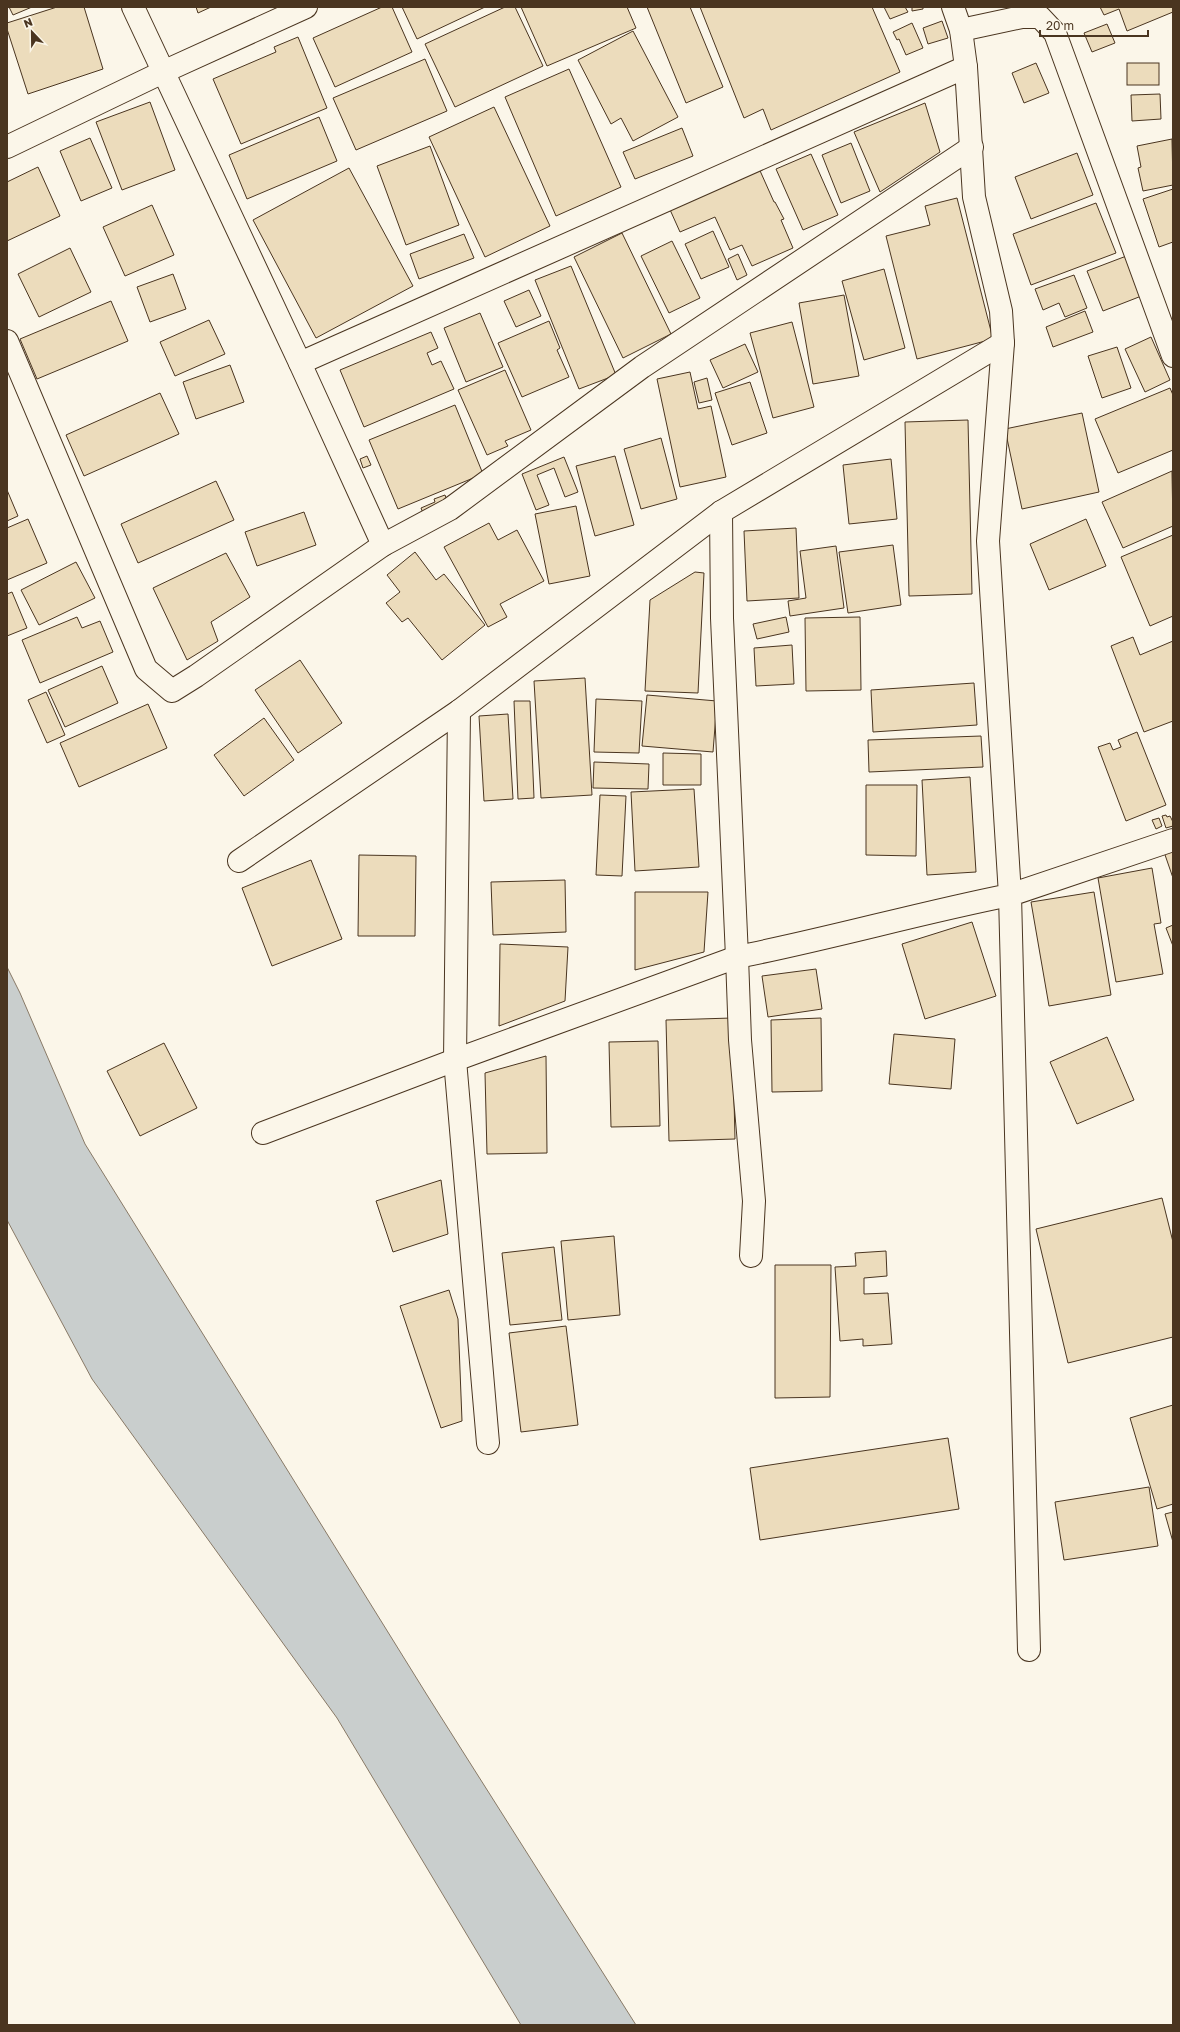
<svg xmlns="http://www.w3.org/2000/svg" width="1180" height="2032" viewBox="0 0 1180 2032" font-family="'Golos Text',sans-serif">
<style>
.water{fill:#c9cecd;stroke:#887966}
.building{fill:#ecdcbc;stroke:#4a3520}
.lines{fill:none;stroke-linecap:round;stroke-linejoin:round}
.minor-casing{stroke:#4a3520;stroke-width:24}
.minor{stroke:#fbf6e9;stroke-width:22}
</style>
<rect width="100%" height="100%" fill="#fbf6e9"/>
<path class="water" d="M7 967 20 993 85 1144 427 1695 636 2025H521L337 1718 92 1379 7 1220Z"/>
<g class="building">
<path d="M9 7H32L13 15Z"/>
<path d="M57 7H84L103 69 28 94 7 29V23Z"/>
<path d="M196 7H211L198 13Z"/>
<path d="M382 7H392L412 52 335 87 313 38Z"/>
<path d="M402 7H485L417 39Z"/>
<path d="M505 7H515L543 66 455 107 425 44Z"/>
<path d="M521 7H627L636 28 547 66Z"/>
<path d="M647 7H690L723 87 686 103Z"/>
<path d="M700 7H872L900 72 771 130 763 109 744 118Z"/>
<path d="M884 7H905L908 12 890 19Z"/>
<path d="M912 7H923V9L912 11Z"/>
<path d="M1100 7H1173V12L1127 31 1119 9 1104 15Z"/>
<path d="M942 21 948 38 928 44 923 28Z"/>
<path d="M912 23 923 48 906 55 899 39 897 40 893 32Z"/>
<path d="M1107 24 1115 43 1092 52 1084 33Z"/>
<path d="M633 31 678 117 633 141 621 118 611 124 578 60Z"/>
<path d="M298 37 327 108 241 144 213 79 276 52 274 47Z"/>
<path d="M425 59 447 111 356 150 333 98Z"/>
<path d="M1036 63 1049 93 1024 103 1012 73Z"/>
<rect x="1127" y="63" width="32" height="22"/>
<path d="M569 69 621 187 556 216 505 97Z"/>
<path d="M1160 94 1161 119 1132 121 1131 95Z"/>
<path d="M150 102 175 170 122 190 96 122Z"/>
<path d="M925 103 940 152 880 192 854 132Z"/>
<path d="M494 107 550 226 485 257 429 137Z"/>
<path d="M319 117 337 161 247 199 229 155Z"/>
<path d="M682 128 693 156 635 179 623 152Z"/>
<path d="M90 138 112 188 81 201 60 151Z"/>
<path d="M1172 139 1173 185 1143 191 1138 168 1141 167 1137 146Z"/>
<path d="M851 143 870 191 841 203 822 155Z"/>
<path d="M430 146 459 225 406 245 377 166Z"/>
<path d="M1077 153 1093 195 1031 219 1015 177Z"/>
<path d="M811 154 838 215 803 230 776 169Z"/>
<path d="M757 164 774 202H775L784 219 781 220 793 248 752 266 742 245 730 250 715 217 680 232 667 203Z"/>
<path d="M38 167 60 216 7 241V182Z"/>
<path d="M349 168 413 286 316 338 253 220Z"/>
<path d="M1173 189V242L1159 247 1143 199Z"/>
<path d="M957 198 993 339 917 359 886 236 930 225 925 206Z"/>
<path d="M1096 203 1116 253 1031 285 1013 234Z"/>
<path d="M152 205 174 255 125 276 103 227Z"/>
<path d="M713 231 729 267 701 279 685 244Z"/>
<path d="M622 233 671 334 623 358 574 257Z"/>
<path d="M464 234 474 258 419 279 410 254Z"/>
<path d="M672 241 700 298 669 313 641 256Z"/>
<path d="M70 248 91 292 39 317 18 274Z"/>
<path d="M738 254 747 275 737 280 728 259Z"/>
<path d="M1129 255 1144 295 1103 311 1087 271Z"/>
<path d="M571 266 616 375 579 389 535 280Z"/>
<path d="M884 269 905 348 864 360 842 281Z"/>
<path d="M173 274 186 309 150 322 137 287Z"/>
<path d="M1074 275 1087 308 1065 317 1059 303 1043 310 1035 289Z"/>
<path d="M529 290 541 316 516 327 504 301Z"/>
<path d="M844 295 859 376 813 384 799 303Z"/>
<path d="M111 301 128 341 37 379 20 339Z"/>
<path d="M1085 311 1093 332 1053 347 1046 327Z"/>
<path d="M480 313 503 367 466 382 444 328Z"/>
<path d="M209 320 225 354 175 376 160 342Z"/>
<path d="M549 321 560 348 557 350 569 377 522 397 498 343Z"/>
<path d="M792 322 814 407 773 418 750 333Z"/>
<path d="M431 332 438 348 427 353 432 365 441 361 454 389 364 427 340 370Z"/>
<path d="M1151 337 1170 380 1145 392 1125 349Z"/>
<path d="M745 344 758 372 723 388 710 360Z"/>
<path d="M1117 347 1131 388 1102 398 1088 356Z"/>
<path d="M230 365 244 402 196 419 183 382Z"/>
<path d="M505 370 531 430 505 441 508 446 487 455 458 390Z"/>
<path d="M690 372 698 409 711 406 726 477 680 487 657 379Z"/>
<path d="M707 378 712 400 699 403 694 382Z"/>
<path d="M750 382 767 433 732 445 715 393Z"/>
<path d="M1170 388 1173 395V450L1118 473 1095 419Z"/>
<path d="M160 393 179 434 84 476 66 435Z"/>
<path d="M455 405 483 474 398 509 369 440Z"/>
<path d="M1082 413 1099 492 1022 509 1005 429Z"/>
<path d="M968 420 972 594 909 596 905 422Z"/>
<path d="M661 438 677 499 641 509 624 449Z"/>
<path d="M367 456 371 465 363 468 360 459Z"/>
<path d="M615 456 634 525 595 536 576 466Z"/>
<path d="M564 457 578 492 565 497 554 468 537 475 549 505 536 510 522 474Z"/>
<path d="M891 459 897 519 849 524 843 465Z"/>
<path d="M1172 471 1173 526 1123 548 1102 502Z"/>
<path d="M216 481 234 520 138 563 121 524Z"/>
<path d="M7 490 18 516 7 521Z"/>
<path d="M445 495 450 508 425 518 421 508 435 502 434 499Z"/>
<path d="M576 506 590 576 549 584 535 514Z"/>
<path d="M304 512 316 545 257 566 245 532Z"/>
<path d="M28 519 47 563 7 580V528Z"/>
<path d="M1086 519 1106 566 1049 590 1030 544Z"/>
<path d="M489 523 498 540 517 530 544 581 500 604 507 617 488 627 444 547Z"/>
<path d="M796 528 799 598 747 601 744 531Z"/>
<path d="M1173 535V616L1150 626 1121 557Z"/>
<path d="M893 545 901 605 848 613 839 552Z"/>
<path d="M836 546 844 608 790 616 788 601 806 598 800 551Z"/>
<path d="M415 552 436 580 444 574 485 625 442 660 408 618 402 622 386 603 400 592 387 575Z"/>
<path d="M226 553 250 597 211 622 218 641 187 660 153 588Z"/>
<path d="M76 562 95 598 39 625 21 590Z"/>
<path d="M695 572 704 573 698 693 645 691 650 600Z"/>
<path d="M12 592 27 628 7 636V594Z"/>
<path d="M77 617 82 628 100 621 113 652 40 683 22 640Z"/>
<path d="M786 617 789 632 757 639 753 624Z"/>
<path d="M860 617 861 690 806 691 805 618Z"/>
<path d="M1133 637 1140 655 1173 641V721L1144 732 1111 646Z"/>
<path d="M792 645 794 684 756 686 754 648Z"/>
<path d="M300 660 342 723 298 753 255 690Z"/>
<path d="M102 666 118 703 65 727 48 690Z"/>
<path d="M585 678 592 795 541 798 534 681Z"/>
<path d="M974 683 977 725 873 732 871 690Z"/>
<path d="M46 692 65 735 47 743 28 700Z"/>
<path d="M647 695 717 701 713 752 642 746Z"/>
<path d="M596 699 642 701 639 753 594 752Z"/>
<path d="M514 701H530L534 798 518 799Z"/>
<path d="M148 704 167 748 79 787 60 743Z"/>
<path d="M508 714 513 799 484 801 479 716Z"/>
<path d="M264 718 294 760 244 796 214 755Z"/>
<path d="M1137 732 1166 805 1126 821 1098 747 1110 743 1113 750 1121 747 1118 740Z"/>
<path d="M981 736 983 767 869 772 868 740Z"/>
<path d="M663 753 701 754V785H663Z"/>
<path d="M594 762 649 764 648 789 593 788Z"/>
<path d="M970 777 976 872 927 875 922 780Z"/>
<path d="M866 785H917L916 856 866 855Z"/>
<path d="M694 789 699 867 635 871 631 792Z"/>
<path d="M600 795 626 796 622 876 596 875Z"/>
<path d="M1166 815 1167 817 1170 816 1173 822V826L1166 828 1162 816Z"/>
<path d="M1159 818 1162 826 1156 829 1152 820Z"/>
<path d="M1173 845V878L1163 849Z"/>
<path d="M359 855 416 856 415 936H358Z"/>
<path d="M311 860 342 939 272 966 242 888Z"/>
<path d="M1152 868 1161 923 1154 924 1163 974 1116 982 1098 878Z"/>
<path d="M565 880 566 932 493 935 491 882Z"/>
<path d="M635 892H708L704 952 635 970Z"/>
<path d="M1094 892 1111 995 1049 1006 1031 902Z"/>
<path d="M972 922 996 996 925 1019 902 944Z"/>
<path d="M1173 925V946L1166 928Z"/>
<path d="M500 944 568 947 565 1001 499 1026Z"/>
<path d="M816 969 822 1009 768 1017 762 976Z"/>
<path d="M732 1018 735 1139 669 1141 666 1020Z"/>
<path d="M821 1018 822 1091 772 1092 771 1020Z"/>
<path d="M894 1034 955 1039 951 1089 889 1084Z"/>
<path d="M1107 1037 1134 1100 1077 1124 1050 1062Z"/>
<path d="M658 1041 660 1126 611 1127 609 1042Z"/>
<path d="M164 1043 197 1108 140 1136 107 1071Z"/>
<path d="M546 1056 547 1153 487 1154 485 1073Z"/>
<path d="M441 1180 448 1234 393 1252 376 1201Z"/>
<path d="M1162 1198 1173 1242V1337L1068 1363 1036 1229Z"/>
<path d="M614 1236 620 1315 568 1320 561 1241Z"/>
<path d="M554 1247 562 1320 510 1325 502 1253Z"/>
<path d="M886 1251 887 1276 864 1278V1294L888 1293 892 1344 863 1346V1339L840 1341 835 1267 856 1266 855 1253Z"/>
<path d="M775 1265H831L830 1397 775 1398Z"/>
<path d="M449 1290 458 1319 462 1421 441 1428 400 1306Z"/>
<path d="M566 1326 578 1425 521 1432 509 1333Z"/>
<path d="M1173 1405V1504L1157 1509 1130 1418Z"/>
<path d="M948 1438 959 1509 760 1540 750 1468Z"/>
<path d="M1149 1487 1158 1546 1064 1560 1055 1502Z"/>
<path d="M1173 1512V1542L1165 1514Z"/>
</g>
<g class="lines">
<defs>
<g id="minor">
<path d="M133 7 300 363 383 545"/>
<path d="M961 30 1022 17H1040L1055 33 1173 356"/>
<path d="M7 147 163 72 306 7"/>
<path d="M7 341 146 669 172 691 196 676 383 545 450 509 642 367 972 147"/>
<path d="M300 363 966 67"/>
<path d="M721 512 722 618 737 957C829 939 919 913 1010 895L988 541 1003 343 1001 311 974 197 966 67 961 30 953 7"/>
<path d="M459 711 455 1060 488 1443"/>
<path d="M239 861 459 711 721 512 1003 343"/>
<path d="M263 1133 455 1060 737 957 740 1040 754 1201 751 1256"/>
<path d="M1029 1650 1010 895 1173 840"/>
</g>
</defs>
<use href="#minor" class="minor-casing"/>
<use href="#minor" class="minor"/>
</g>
<rect width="1180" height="2032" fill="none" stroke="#4a3520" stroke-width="16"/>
<g transform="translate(32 32) rotate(338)" stroke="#fbf6e9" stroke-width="3" paint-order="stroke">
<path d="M0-3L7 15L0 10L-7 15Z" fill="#4a3520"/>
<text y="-6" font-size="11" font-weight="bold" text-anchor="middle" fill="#4a3520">N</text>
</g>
<path d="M1040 30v6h108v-6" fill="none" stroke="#4a3520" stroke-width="2"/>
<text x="1046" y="30" font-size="12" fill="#4a3520" stroke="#fbf6e9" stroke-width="3" paint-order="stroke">20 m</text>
</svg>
